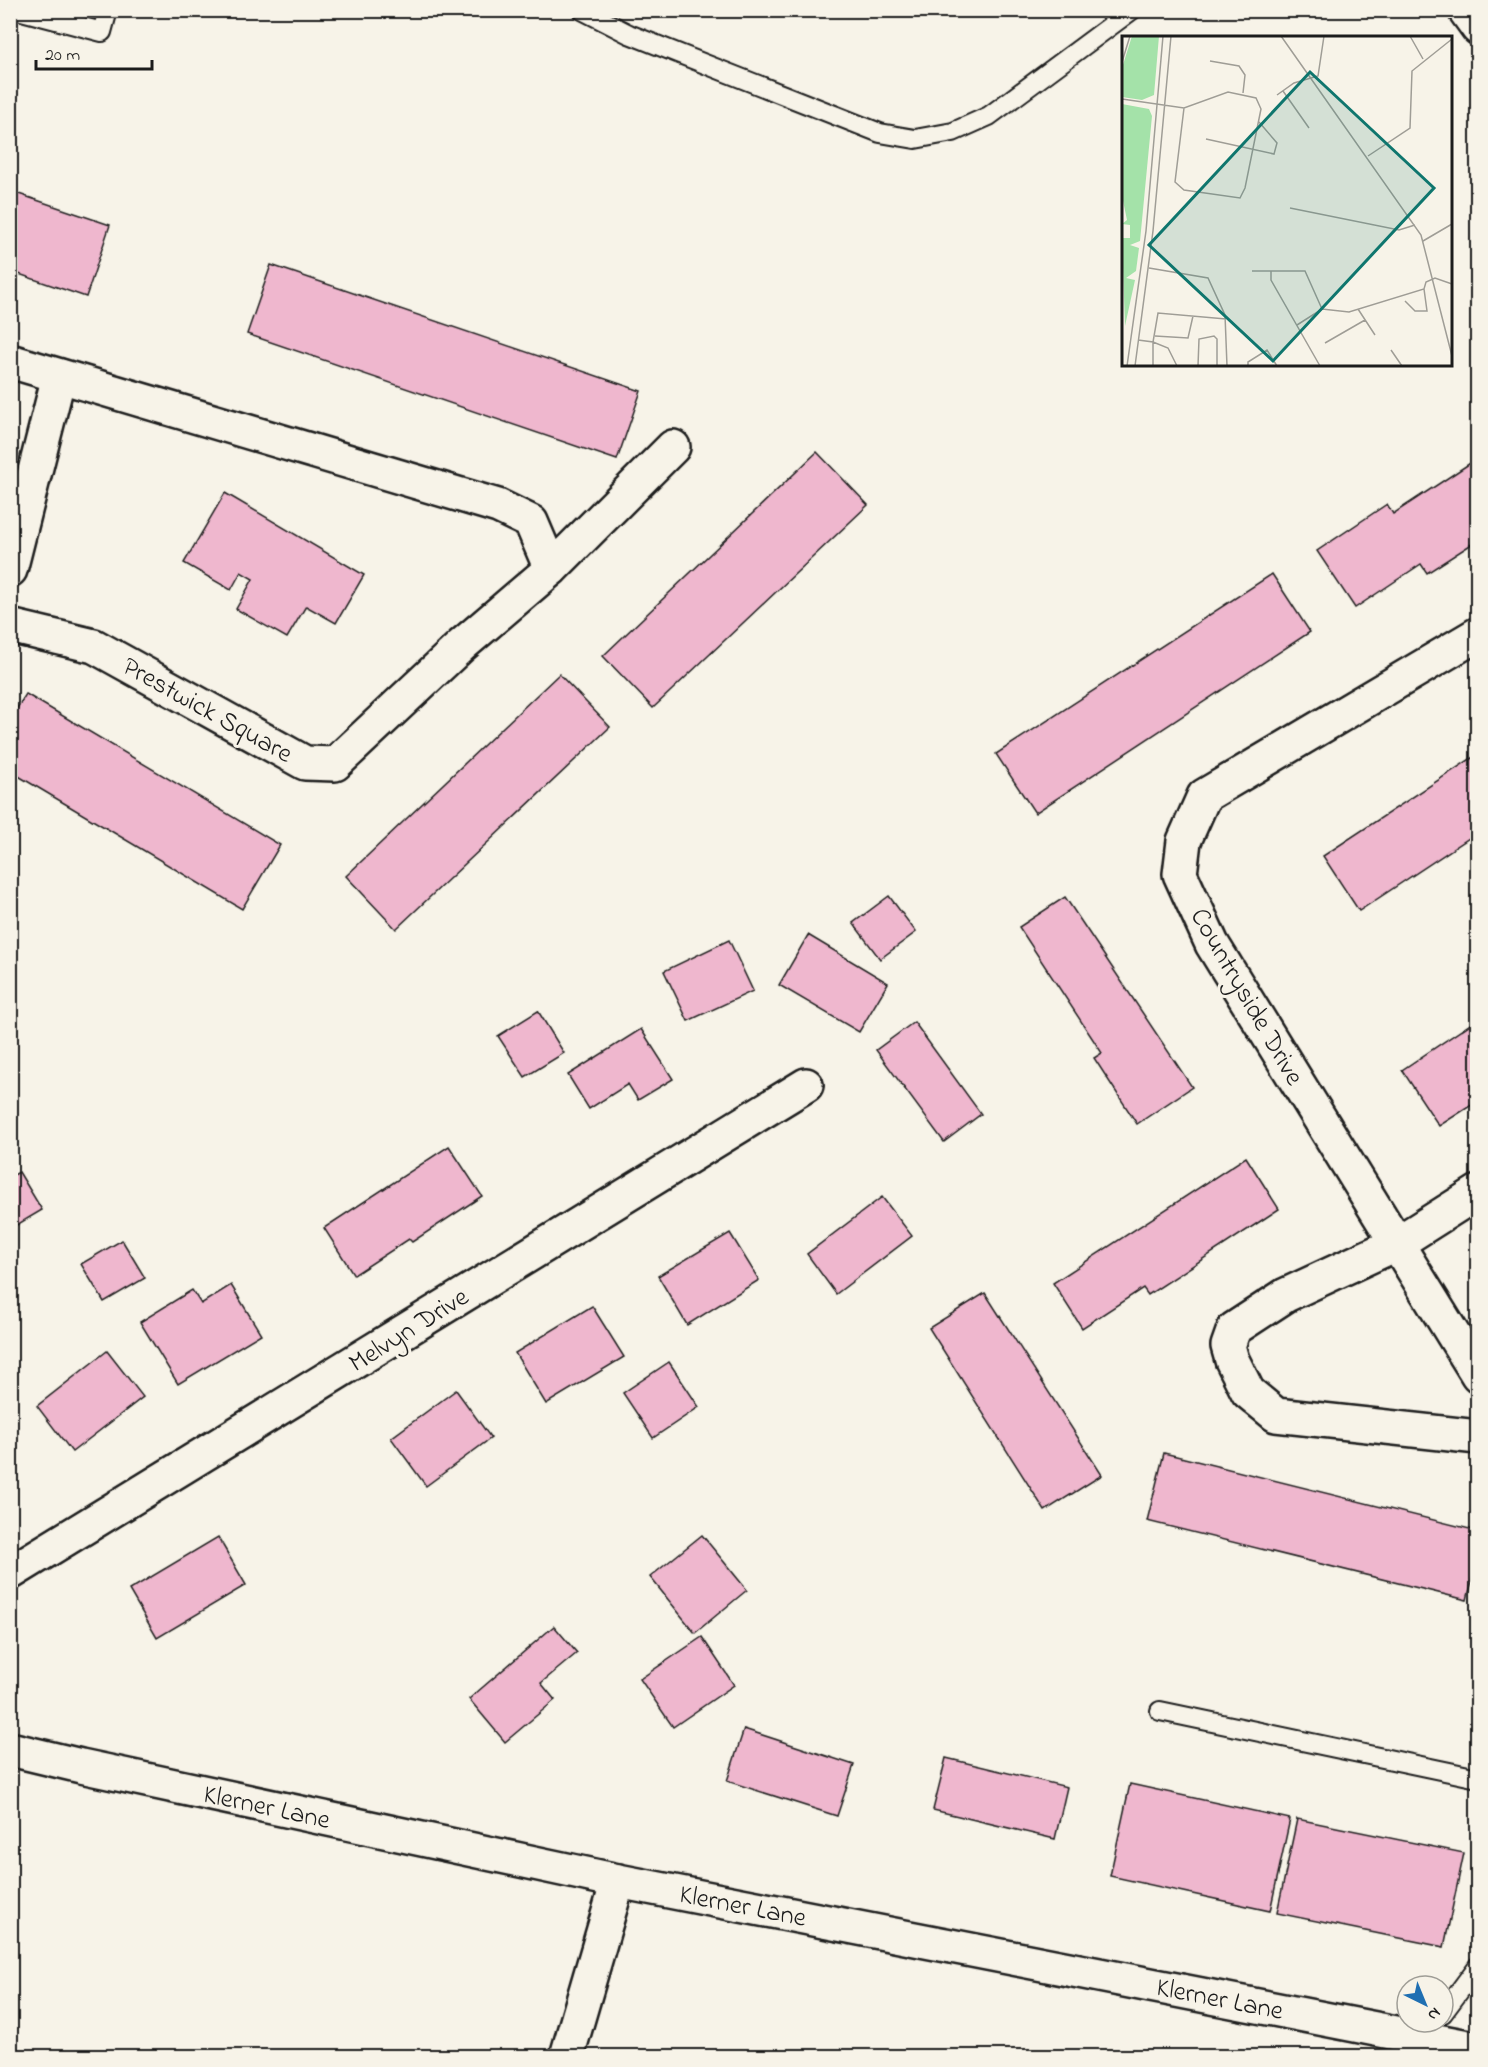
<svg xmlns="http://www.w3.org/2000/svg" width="1488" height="2067" viewBox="0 0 1488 2067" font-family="'Indie Flower',sans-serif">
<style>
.building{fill:#efb7ce;stroke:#1c1c1c;stroke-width:1.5}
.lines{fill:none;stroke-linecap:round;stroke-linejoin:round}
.lane-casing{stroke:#1c1c1c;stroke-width:22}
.street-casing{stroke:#1c1c1c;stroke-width:38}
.secondary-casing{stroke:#1c1c1c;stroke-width:38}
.lane{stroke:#f7f3e8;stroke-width:18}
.street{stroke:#f7f3e8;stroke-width:33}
.secondary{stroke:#f7f3e8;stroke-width:33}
.labels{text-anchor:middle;stroke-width:6;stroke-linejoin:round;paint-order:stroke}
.street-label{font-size:27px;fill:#1c1c1c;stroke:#f7f3e8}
.inset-road{fill:none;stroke:#9f9d96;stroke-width:1.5}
.view{fill:#0f766e;fill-opacity:0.15;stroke:#0f766e;stroke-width:3}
.inset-edge{fill:none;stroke:#1c1c1c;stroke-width:3}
</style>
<rect width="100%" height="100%" fill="#f7f3e8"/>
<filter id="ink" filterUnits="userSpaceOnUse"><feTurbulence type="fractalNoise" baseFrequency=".0167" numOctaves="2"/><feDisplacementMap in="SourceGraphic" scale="12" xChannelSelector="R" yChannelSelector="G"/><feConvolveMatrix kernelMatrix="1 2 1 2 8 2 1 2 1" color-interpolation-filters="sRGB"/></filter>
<g filter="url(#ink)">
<g class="building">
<path d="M61 10H78L77 15Z"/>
<path d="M10 191 110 225 86 297 10 271Z"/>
<path d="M271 265 641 391 617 460 247 334Z"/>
<path d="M817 452 868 505 653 708 603 656Z"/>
<path d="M1478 458V540L1427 573 1421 564 1355 608 1317 551 1387 504 1393 514Z"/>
<path d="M225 493 364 575 336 623 306 606 287 638 236 609 253 579 241 572 231 590 184 563Z"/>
<path d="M1272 574 1310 632 1035 813 996 754Z"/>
<path d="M559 674 610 727 396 929 346 876Z"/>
<path d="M26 694 280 845 242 909 10 771V719Z"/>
<path d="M1478 754V832L1359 911 1323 856Z"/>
<path d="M889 896 916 932 880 959 853 923Z"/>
<path d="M1065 897 1192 1087 1137 1124 1094 1058 1102 1053 1019 927Z"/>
<path d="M808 935 888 983 859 1032 779 985Z"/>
<path d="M729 940 753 991 688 1021 664 971Z"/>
<path d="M538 1011 564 1053 525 1077 498 1036Z"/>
<path d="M1478 1019V1101L1439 1126 1402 1070Z"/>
<path d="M914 1022 981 1114 944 1142 876 1050Z"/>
<path d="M641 1029 673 1079 638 1100 628 1084 589 1109 568 1075Z"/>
<path d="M449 1146 482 1196 412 1242 409 1239 354 1275 324 1228Z"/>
<path d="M1246 1157 1279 1209 1148 1295 1143 1288 1082 1328 1053 1283Z"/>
<path d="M19 1172 42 1210 10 1229V1177Z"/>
<path d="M882 1197 912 1236 836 1294 807 1254Z"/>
<path d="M730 1233 759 1280 687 1325 658 1276Z"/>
<path d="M122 1240 145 1278 104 1302 81 1264Z"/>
<path d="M231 1285 261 1334 178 1384 140 1322 192 1290 201 1304Z"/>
<path d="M985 1293 1102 1475 1045 1511 929 1328Z"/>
<path d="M592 1306 624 1357 546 1404 515 1353Z"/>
<path d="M107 1351 143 1397 72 1452 37 1406Z"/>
<path d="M669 1362 699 1407 653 1438 623 1393Z"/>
<path d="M456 1390 491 1438 426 1486 391 1438Z"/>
<path d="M1164 1453 1478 1531V1558L1467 1600 1147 1521Z"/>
<path d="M702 1535 747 1590 695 1633 650 1577Z"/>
<path d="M218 1537 246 1585 157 1638 129 1590Z"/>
<path d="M554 1626 577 1653 541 1683 555 1700 505 1742 469 1699Z"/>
<path d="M702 1637 734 1685 673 1727 640 1679Z"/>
<path d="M744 1729 854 1765 837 1816 727 1781Z"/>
<path d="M946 1758 1067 1787 1055 1839 933 1810Z"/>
<path d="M1130 1784 1290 1819 1270 1911 1110 1876Z"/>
<path d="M1297 1819 1464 1853 1444 1947 1277 1913Z"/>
</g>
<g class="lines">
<defs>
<g id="lane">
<path d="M18 10 102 32 108 10"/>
<path d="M582 10 629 34 880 133 915 139 953 132 989 116 1132 10"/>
<path d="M1160 1711 1478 1778"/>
<path d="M1443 2013 1478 1966"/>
</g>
<g id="street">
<path d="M10 361 498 506 531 522 551 569"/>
<path d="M10 570 59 376"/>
<path d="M10 626 94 646 305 763 335 764 462 645 551 569 673 447"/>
<path d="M1478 634 1204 796 1184 841 1180 874 1212 944 1478 1375"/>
<path d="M1478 1192 1396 1244 1286 1295 1234 1329 1228 1346 1232 1360 1248 1392 1276 1415 1478 1437"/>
<path d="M10 1573 806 1085"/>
<path d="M567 2056 618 1881"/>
</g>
<g id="secondary">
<path d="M1465 10 1478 28"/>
<path d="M10 1749 81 1766 618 1881 1478 2049"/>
</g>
</defs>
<use href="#lane" class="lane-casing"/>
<use href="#street" class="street-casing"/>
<use href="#secondary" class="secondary-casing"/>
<use href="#lane" class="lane"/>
<use href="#street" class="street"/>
<use href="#secondary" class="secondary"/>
</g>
</g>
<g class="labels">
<g class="street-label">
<text transform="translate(208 709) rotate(29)" y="9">Prestwick Square</text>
<text transform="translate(1248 996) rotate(60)" y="9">Countryside Drive</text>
<text transform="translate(408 1329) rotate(-32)" y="9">Melvyn Drive</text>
<text transform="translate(267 1806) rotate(12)" y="9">Klerner Lane</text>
<text transform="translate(743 1905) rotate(11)" y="9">Klerner Lane</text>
<text transform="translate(1220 1998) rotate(11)" y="9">Klerner Lane</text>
</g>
</g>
<g transform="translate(1122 36)">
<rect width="330" height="330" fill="#f7f3e8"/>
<path d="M10 0H37L32 59 20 64 0 61V32ZM0 68 27 73 30 80 18 205 8 209 17 212 14 235 4 242 13 244 3 290 0 202H8V189L0 188 5 184 0 160Z" fill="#a4e2a9"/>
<path class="inset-road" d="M159 0 299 199 330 320M288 0 301 23M88 25 117 30 123 39 121 57M0 26 8 0M161 55 187 92M155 59 172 47 196 40 202 0M0 63 62 72 106 56 134 62 139 73 123 152 118 162 62 154 53 146 62 72M84 103 152 118 155 107 137 86M246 120 288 92 290 35 330 3M168 172 277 194 293 189M301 205 330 188M27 232 86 242 103 279 105 330M130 235H183L200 273M149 235V244L198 330M283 265 293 275H305L302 253M236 273 253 299M175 289 200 273 227 276 302 253 304 246 313 242 330 248M33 300 66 302 71 280M16 304 31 306V330M203 307 243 284M269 314 280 330M5 330 24 195 41 0M13 330 31 195 49 0M55 330 46 312 31 306 36 277 104 283M76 330 77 303 92 300 95 303V330M126 330V326L145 314 155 330"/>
<path class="view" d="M188 36 312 152 151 325 27 209Z"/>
<rect width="330" height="330" class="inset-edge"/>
</g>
<rect width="1488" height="2067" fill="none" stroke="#f7f3e8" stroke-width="36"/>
<rect x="18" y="18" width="1452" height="2031" fill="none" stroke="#1c1c1c" stroke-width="2" filter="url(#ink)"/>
<g transform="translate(1425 2004) rotate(137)"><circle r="28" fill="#f7f3e8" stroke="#9f9d96" stroke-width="1.5"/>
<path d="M0-4.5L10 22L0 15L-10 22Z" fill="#1f6fb2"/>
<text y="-9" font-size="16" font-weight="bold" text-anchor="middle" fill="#1c1c1c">N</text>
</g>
<path d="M36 60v9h116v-9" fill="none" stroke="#1c1c1c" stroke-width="3"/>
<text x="45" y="60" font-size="18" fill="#1c1c1c" stroke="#f7f3e8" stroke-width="4.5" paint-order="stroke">20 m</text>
</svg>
